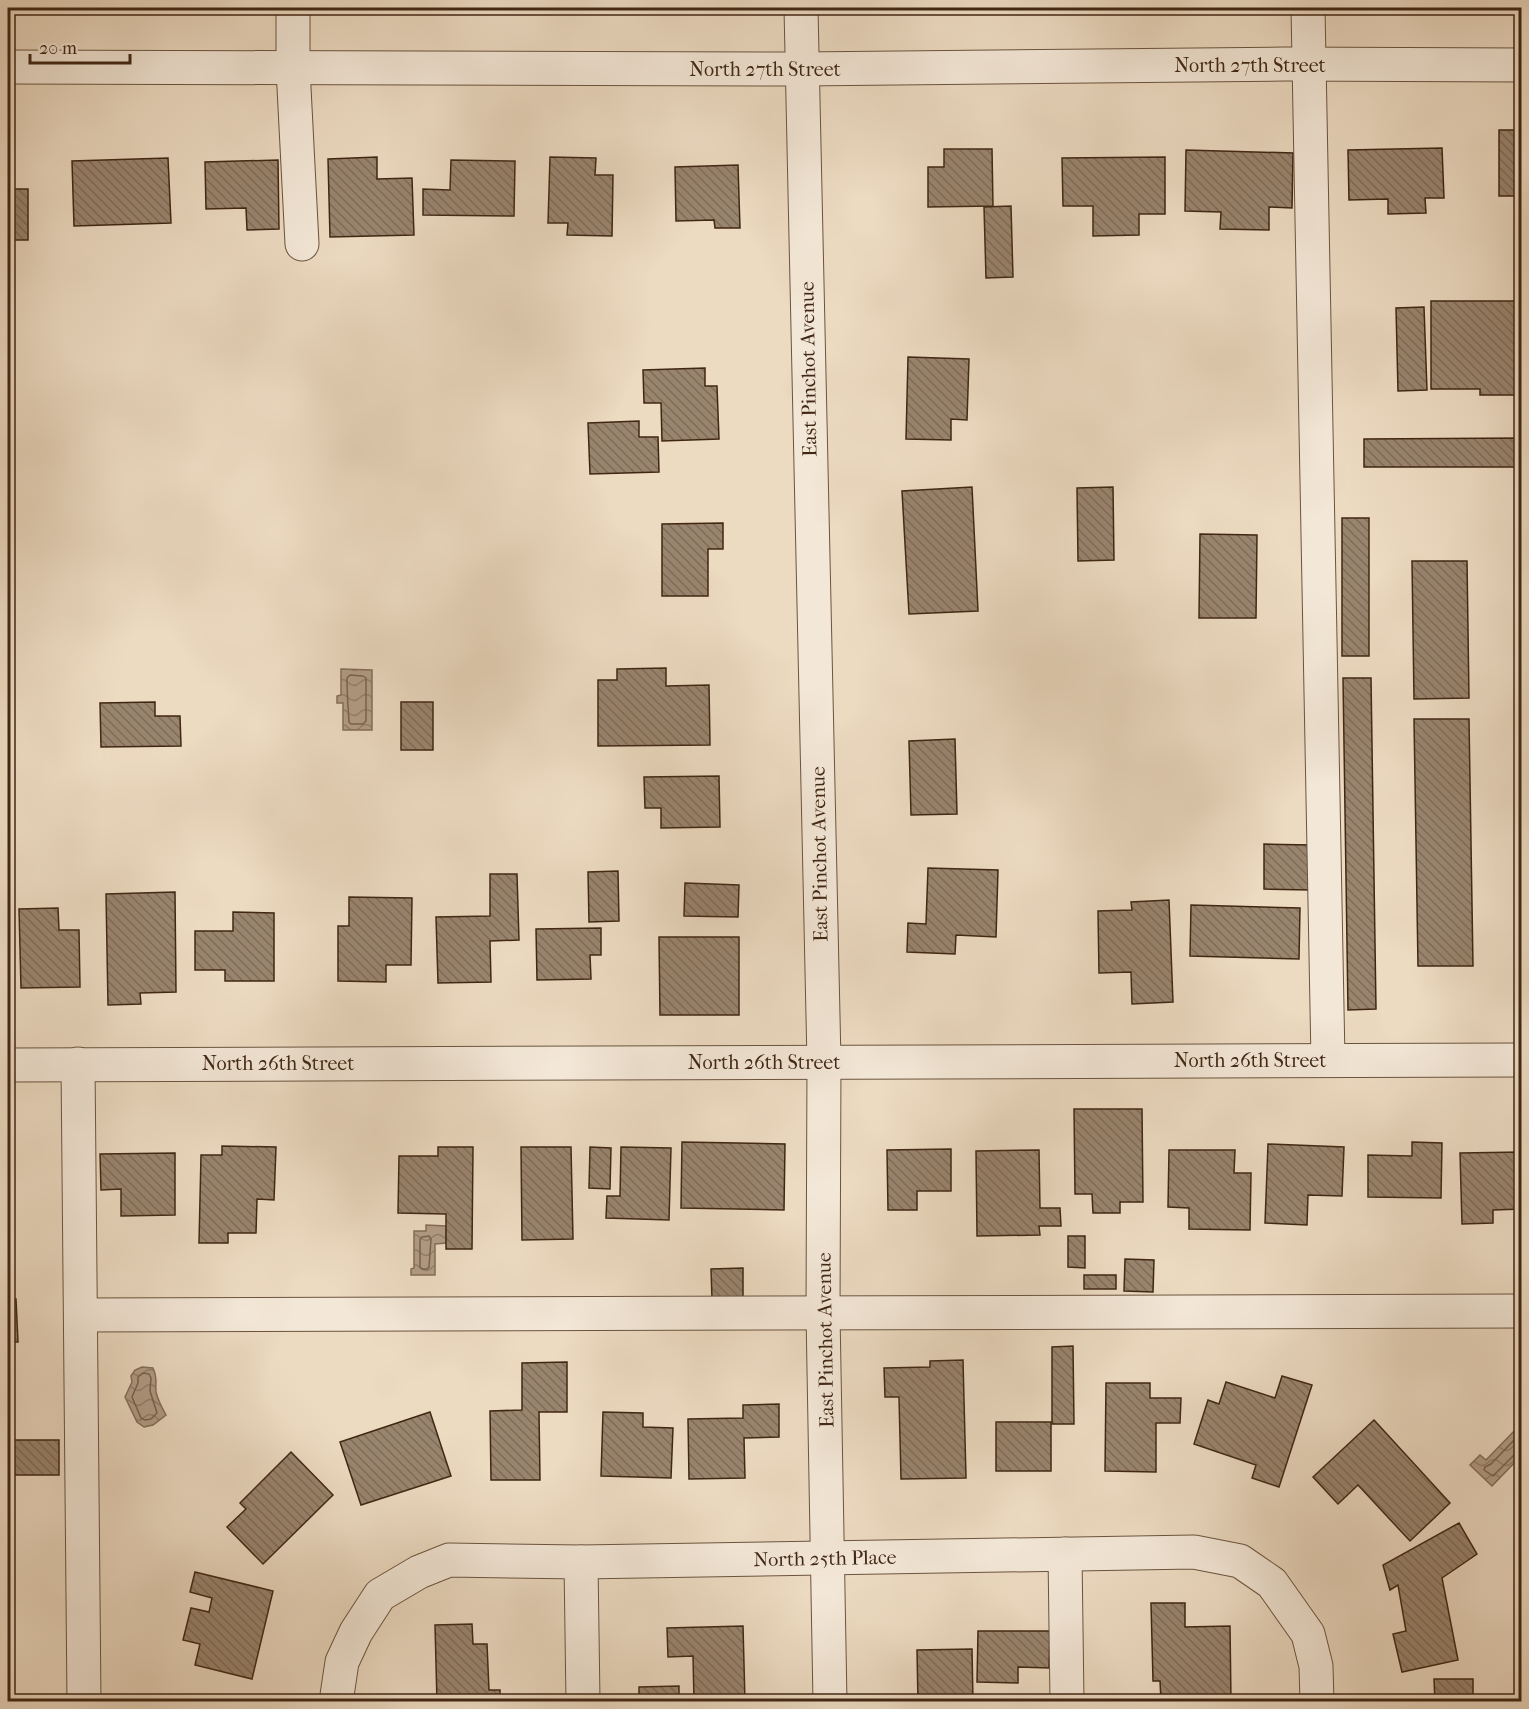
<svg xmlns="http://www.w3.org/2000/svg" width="1529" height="1709" viewBox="0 0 1529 1709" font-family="'IM FELL French Canon',serif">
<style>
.water{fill:url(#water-waves);stroke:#846e58;stroke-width:1.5}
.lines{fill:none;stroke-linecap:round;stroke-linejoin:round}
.shore{stroke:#79624d;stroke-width:1.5}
.building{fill:url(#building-back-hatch);stroke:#402714;stroke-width:1.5}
.minor-casing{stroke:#6b543f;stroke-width:35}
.minor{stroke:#f3e7d7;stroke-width:33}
.labels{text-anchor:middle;stroke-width:6;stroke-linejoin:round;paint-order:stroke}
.street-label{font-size:20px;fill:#402714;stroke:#f3e7d7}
</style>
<defs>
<pattern id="water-waves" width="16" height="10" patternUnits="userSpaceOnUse" patternTransform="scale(1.5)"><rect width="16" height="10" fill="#b29d86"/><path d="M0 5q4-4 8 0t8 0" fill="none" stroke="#92806c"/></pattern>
<pattern id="building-back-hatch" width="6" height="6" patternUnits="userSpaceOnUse" patternTransform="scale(1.5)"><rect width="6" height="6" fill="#99846e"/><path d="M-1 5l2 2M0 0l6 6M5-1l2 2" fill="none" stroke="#7e6c59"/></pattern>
</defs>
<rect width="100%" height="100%" fill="#ecdac1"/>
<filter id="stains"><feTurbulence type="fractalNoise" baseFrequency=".00333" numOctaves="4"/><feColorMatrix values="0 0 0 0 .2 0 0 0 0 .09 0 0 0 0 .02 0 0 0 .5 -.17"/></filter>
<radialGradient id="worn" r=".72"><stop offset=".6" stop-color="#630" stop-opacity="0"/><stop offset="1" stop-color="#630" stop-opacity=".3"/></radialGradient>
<g class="water">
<path d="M341 669 372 670V730H343V703H337V696L341 695Z"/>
<path d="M426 1225 446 1226V1243L435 1244V1275H411V1269L414 1268V1231H426Z"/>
<path d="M142 1367 153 1368C158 1379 155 1382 156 1392 158 1401 162 1408 166 1415L153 1425 144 1427 137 1422 125 1397 132 1382 131 1376 135 1370Z"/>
<path d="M1517 1428 1521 1432V1456L1492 1486 1470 1465 1480 1455 1486 1460Z"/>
</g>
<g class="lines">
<g class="shore">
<path d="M350 675 363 676 366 678V721L363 724H351L349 722C348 707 347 693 347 678Z"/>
<path d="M429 1236 431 1239 429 1267 427 1269H422L420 1267V1239L422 1237Z"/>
<path d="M143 1373 149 1374 151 1378 150 1391 157 1413 151 1419 145 1420 141 1418 132 1397 138 1383V1377Z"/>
<path d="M1522 1436 1517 1437 1491 1464 1485 1467 1484 1470 1493 1476 1515 1454 1522 1452"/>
</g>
</g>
<g class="building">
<rect x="1499" y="130" width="23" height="66"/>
<path d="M1442 148 1444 198H1425L1426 213 1388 214V199L1349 200 1348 150Z"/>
<path d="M944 149H992L993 206 928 207V167H944Z"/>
<path d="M1186 150 1293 153 1292 208 1269 207V230L1220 229 1221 212 1185 211Z"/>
<path d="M377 157V179L412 178 414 235 330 237 328 159Z"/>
<path d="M550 157 596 158 595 175H613L612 236 567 235 568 223H548Z"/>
<path d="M1165 157V214H1139V235L1093 236V206H1063L1062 158Z"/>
<path d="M168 158 171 223 74 226 72 161Z"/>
<path d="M278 160 279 229 247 230 246 208 206 209 205 162Z"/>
<path d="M451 160 515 161 514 216 423 215V189L450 190Z"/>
<path d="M738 165 740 228H715L714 220 676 221 675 167Z"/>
<rect x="8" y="189" width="20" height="51"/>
<path d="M1011 206 1013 277 986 278 984 207Z"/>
<path d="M1431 301H1522V395H1480V389H1431Z"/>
<path d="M1424 307 1427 390 1398 391 1396 308Z"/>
<path d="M908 357 969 359 967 420 951 419V440L906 439Z"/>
<path d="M705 368V386H717L719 439 662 441 661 403H644L643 370Z"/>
<path d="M639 421V437H658L659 472 590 474 588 423Z"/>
<path d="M1522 438V467H1364V439Z"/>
<path d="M972 487 978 611 909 614 902 491Z"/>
<path d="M1113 487 1114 560 1078 561 1077 488Z"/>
<rect x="1342" y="518" width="27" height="138"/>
<path d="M723 523V549H708V596H662V524Z"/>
<path d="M1200 534 1257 535 1256 618H1199Z"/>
<path d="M1412 561H1467L1469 698 1414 699Z"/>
<path d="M666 668V686L709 685 710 745 598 746V680H617V669Z"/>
<path d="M1343 678H1371L1376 1009 1348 1010Z"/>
<path d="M155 702V716H180L181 746 101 747 100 703Z"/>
<rect x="401" y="702" width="32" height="48"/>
<path d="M1414 719H1469L1473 966H1418Z"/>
<path d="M955 739 957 814 911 815 909 741Z"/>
<path d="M719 776 720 827 661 828V808H645L644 777Z"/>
<path d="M1264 844 1310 845V890L1264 889Z"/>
<path d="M928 868 998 870 996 937 956 935 955 954 907 952 908 923 926 924Z"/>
<path d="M618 871 619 921 589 922 588 872Z"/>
<path d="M490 874H517L519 940 490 941 491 982 438 983 436 917 490 916Z"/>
<path d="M685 883 739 885 738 917 684 916Z"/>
<path d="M175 892 176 992 140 993 141 1004 108 1005 106 894Z"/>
<path d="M349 897 412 898 411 965H386V982L338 981V926H349Z"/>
<path d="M1169 900 1173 1002 1132 1004 1131 972 1099 973 1098 911 1132 910 1131 902Z"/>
<path d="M1191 905 1300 908 1299 959 1190 956Z"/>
<path d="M58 908 59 930H79L80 987 21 988 19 909Z"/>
<path d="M233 912 274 913V981H225V970H195V931H233Z"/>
<path d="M601 928V955H590L591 979 537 980 536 929Z"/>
<path d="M659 937H739V1015H660Z"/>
<path d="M1074 1109H1142L1143 1202H1120V1213H1093L1092 1194H1075Z"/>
<path d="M682 1142 785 1144 784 1210 681 1208Z"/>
<path d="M1412 1142 1442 1143 1441 1198 1368 1197V1155L1412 1156Z"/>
<path d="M1268 1144 1344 1147 1342 1196 1308 1195 1307 1225 1265 1223Z"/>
<path d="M222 1146 276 1147 274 1200 257 1199 256 1233H228V1243H199L201 1155H222Z"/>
<path d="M438 1147H473L472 1249H446V1214L398 1213 399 1156H438Z"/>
<path d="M521 1147H571L573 1239 522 1240Z"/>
<path d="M590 1147 611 1148 610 1189 589 1188Z"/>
<path d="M621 1147 671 1148 669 1220 606 1218 607 1196H620Z"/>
<path d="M951 1149V1191H917V1210H888L887 1150Z"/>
<path d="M1039 1150 1040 1208H1060L1061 1226H1039L1040 1235 977 1236 976 1151Z"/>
<path d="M1169 1150H1235L1234 1173H1251L1250 1230 1189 1229V1208L1168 1207Z"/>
<path d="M1522 1152V1209L1493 1210V1223L1462 1224 1460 1153Z"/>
<path d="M175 1153V1215L121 1216V1189L101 1190 100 1154Z"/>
<path d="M1068 1236H1085V1268L1068 1267Z"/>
<path d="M1125 1259 1154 1260 1153 1292 1124 1291Z"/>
<path d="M743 1268V1298L712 1299 711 1269Z"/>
<rect x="1084" y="1275" width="32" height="14"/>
<path d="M8 1299H16L18 1342H8Z"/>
<path d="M1073 1346 1074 1424H1052V1347Z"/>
<path d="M963 1360 966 1478 901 1479 899 1397H885L884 1368 930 1367V1361Z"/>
<path d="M567 1362V1412H539L540 1480H491L490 1411 522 1410V1363Z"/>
<path d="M1282 1376 1312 1385 1279 1487 1252 1478 1256 1465 1194 1444 1208 1400 1219 1404 1226 1382 1275 1398Z"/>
<path d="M1106 1383H1150V1398H1181L1180 1423H1156V1472L1105 1471Z"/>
<path d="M779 1404V1437L744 1438 745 1478 689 1479 688 1419 743 1418V1405Z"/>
<path d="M430 1412 451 1476 361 1505 340 1442Z"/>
<path d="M603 1412 643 1413V1427L673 1428 671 1478 601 1476Z"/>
<path d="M1374 1420 1450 1503 1410 1541 1358 1485 1338 1504 1313 1477Z"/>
<rect x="996" y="1422" width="55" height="49"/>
<rect x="13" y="1440" width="46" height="35"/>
<path d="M291 1452 333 1495 263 1564 227 1527 246 1509 240 1503Z"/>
<path d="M1459 1523 1477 1554 1442 1578 1458 1660 1402 1672 1393 1634 1406 1631 1398 1585 1390 1590 1383 1565Z"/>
<path d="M195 1572 273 1591 252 1679 195 1665 200 1644 183 1640 191 1608 209 1612 212 1598 190 1592Z"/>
<path d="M1151 1603H1185V1627L1230 1626 1231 1700 1161 1701 1160 1681H1153Z"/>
<path d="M472 1624 473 1644H487L489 1690H500V1702H437L435 1625Z"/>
<path d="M743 1626 745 1702H694L693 1656 668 1657 667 1628Z"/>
<path d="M978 1631H1050L1049 1668 1018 1667V1683L977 1682Z"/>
<path d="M972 1649 973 1702H918L917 1650Z"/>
<path d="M1434 1679H1473V1702H1435Z"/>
<path d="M679 1686V1702H639V1687Z"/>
</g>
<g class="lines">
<defs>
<g id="minor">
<path d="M293 8V68L302 244"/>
<path d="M801 8 824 1062 823 1314 830 1702"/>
<path d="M1308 8 1328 1060"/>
<path d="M8 67 801 69 1285 64 1522 65"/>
<path d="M78 1064 84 1702"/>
<path d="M8 1065 1522 1060"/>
<path d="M81 1315 1522 1311"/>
<path d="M1065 1554 1067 1702"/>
<path d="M581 1562 583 1702"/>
<path d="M336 1702 342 1662 356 1632 380 1595 419 1572 449 1560 581 1562 1194 1552 1240 1561 1272 1583 1308 1634 1316 1666 1317 1702"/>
</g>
</defs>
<use href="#minor" class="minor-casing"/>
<use href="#minor" class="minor"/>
</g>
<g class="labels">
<g class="street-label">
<text x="1250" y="72">North 27th Street</text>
<text x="765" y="76">North 27th Street</text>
<text transform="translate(808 369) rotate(-91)" y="7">East Pinchot Avenue</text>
<text transform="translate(819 854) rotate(-91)" y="7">East Pinchot Avenue</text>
<text x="1250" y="1067">North 26th Street</text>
<text x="764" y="1069">North 26th Street</text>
<text x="278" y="1070">North 26th Street</text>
<text transform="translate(825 1340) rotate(-91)" y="7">East Pinchot Avenue</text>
<text transform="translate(825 1558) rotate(-1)" y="7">North 25th Place</text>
</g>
</g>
<rect width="1529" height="1709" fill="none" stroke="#ecdac1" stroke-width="30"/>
<rect x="9" y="9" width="1511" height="1691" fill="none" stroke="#402714" stroke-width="3"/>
<rect x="15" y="15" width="1499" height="1679" fill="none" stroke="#402714" stroke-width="1.5"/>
<path d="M30 54v9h100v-9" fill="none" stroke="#402714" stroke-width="3"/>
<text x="39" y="54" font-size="18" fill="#402714" stroke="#f3e7d7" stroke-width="4.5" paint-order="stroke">20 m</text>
<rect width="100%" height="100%" filter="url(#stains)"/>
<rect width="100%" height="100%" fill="url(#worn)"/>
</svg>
